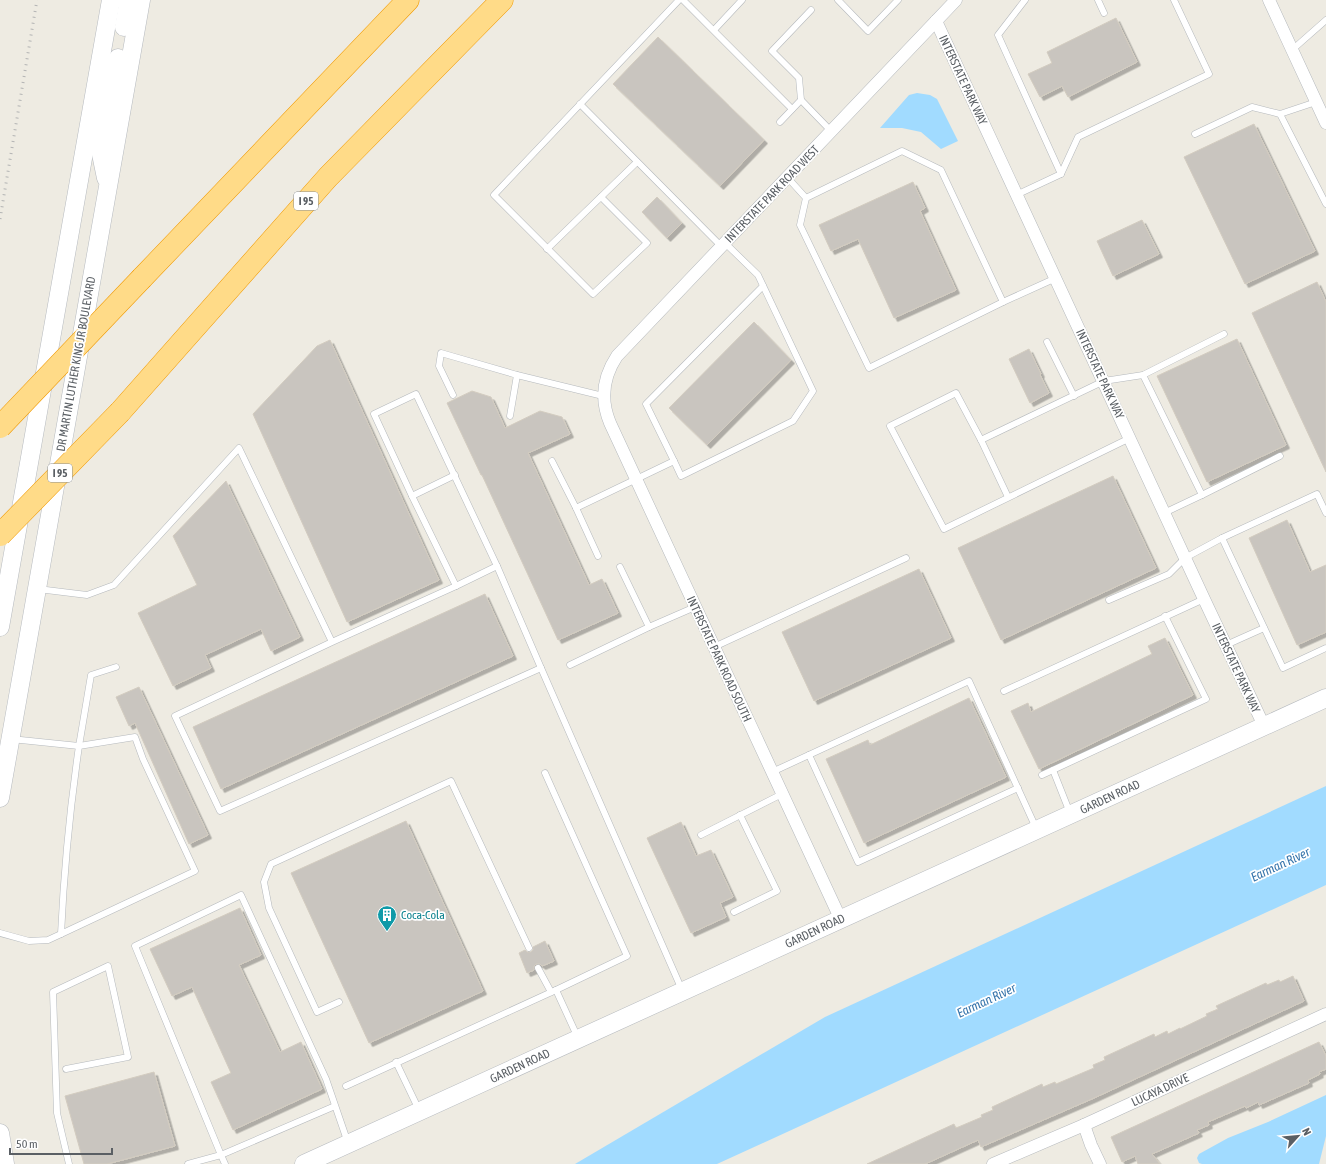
<svg xmlns="http://www.w3.org/2000/svg" width="1326" height="1164" viewBox="0 0 1326 1164" font-family="'Asap Condensed',sans-serif">
<style>
.water{fill:#a1dbff}
.building{fill:#c9c5bf;stroke:#d3ccc0;filter:url(#shadow)}
.lines{fill:none;stroke-linecap:round;stroke-linejoin:round}
.lane-casing{stroke:#b5b9bd;stroke-width:7}
.street-casing{stroke:#b5b9bd;stroke-width:13}
.secondary-casing{stroke:#b6babf;stroke-width:19}
.highway-casing{stroke:#f09900;stroke-width:23}
.lane{stroke:#fff;stroke-width:6}
.street{stroke:#fff;stroke-width:12}
.secondary{stroke:#fff;stroke-width:18}
.highway{stroke:#ffdb88;stroke-width:22}
.rail{stroke:#b4b5b5;stroke-width:3;stroke-dasharray:1 5;stroke-linecap:butt}
.highway-bridge-casing{stroke:#f09900;stroke-width:23;stroke-linecap:butt}
.highway-bridge{stroke:#ffdb88;stroke-width:22}
.labels{text-anchor:middle;stroke-width:3.5;stroke-linejoin:round;paint-order:stroke}
.shield{fill:#fff;stroke:#8c8f92;stroke-width:1}
.shield-label{font-size:11px;font-weight:bold;fill:#5a5f64}
.street-label{font-size:12px;fill:#5a5f64;stroke:#fff}
.culture-label{font-size:12px;fill:#0d838f;stroke:#fff;text-anchor:start}
.water-label{font-size:13px;font-style:italic;fill:#3876ac;stroke:#fff}
</style>
<defs>
<filter id="shadow"><feDropShadow dx="3.5" dy="3.5" stdDeviation="0" flood-color="#0004"/></filter>
</defs>
<rect width="100%" height="100%" fill="#eeebe2"/>
<g class="water">
<path d="M917 93 930 95 937 99 958 141 941 149 921 132 902 128H880L909 95Z"/>
<path d="M1326 786V885L717 1164H575L825 1017Z"/>
<path d="M1326 1095V1136L1319 1164H1202L1199 1163 1197 1158 1199 1154 1228 1138 1268 1122Z"/>
</g>
<g class="building">
<path d="M1116 18 1137 62 1068 97 1062 86 1040 97 1028 74 1052 63 1047 52Z"/>
<path d="M658 37 764 140 720 186 613 84Z"/>
<path d="M1254 124 1315 251 1245 284 1184 157Z"/>
<path d="M913 182 925 208 920 211 956 290 894 318 858 239 831 251 819 225Z"/>
<path d="M657 197 682 223 667 238 642 212Z"/>
<path d="M1142 220 1159 254 1113 276 1097 241Z"/>
<path d="M1317 282 1326 302V472L1252 313Z"/>
<path d="M754 322 791 360 707 445 669 408Z"/>
<path d="M1237 339 1286 445 1207 482 1157 376Z"/>
<path d="M330 340 439 580 347 622 253 414 317 346Z"/>
<path d="M1029 349 1041 374 1040 375 1049 393 1030 403 1009 359Z"/>
<path d="M472 391 491 397 505 428 540 411 562 417 570 434 528 453 589 585 602 579 618 613 558 640 482 475H481L447 403Z"/>
<path d="M1113 476 1156 568 1001 640 958 548Z"/>
<path d="M226 481 300 637 271 651 261 629 205 655 211 668 173 686 138 613 197 585 173 536Z"/>
<path d="M1287 520 1310 572 1326 565V632L1297 645 1249 538Z"/>
<path d="M919 569 951 638 814 701 782 632Z"/>
<path d="M485 594 513 656 221 789 193 727Z"/>
<path d="M1165 638 1193 695 1039 769 1011 711 1028 703 1031 712 1152 654 1148 646Z"/>
<path d="M139 687 208 835 189 844 135 723 129 726 116 697Z"/>
<path d="M969 698 1006 777 864 843 826 759 868 740 870 745Z"/>
<path d="M406 821 483 991 369 1043 291 873Z"/>
<path d="M681 822 696 856 711 850 733 897 720 903 726 917 691 933 647 838Z"/>
<path d="M240 908 261 955 239 965 280 1052 301 1042 322 1089 233 1130 211 1082 231 1073 192 987 172 996 150 949Z"/>
<path d="M545 941 554 961 542 966 540 964H536L534 966V970L527 973 519 953 525 950 527 952H531L533 950V947Z"/>
<path d="M1293 976 1304 1001 1094 1098 981 1147 978 1140 925 1164H867L954 1124 956 1128 982 1117 981 1115 993 1110 992 1107 1042 1084 1043 1087 1055 1082 1056 1084 1094 1068 1093 1065 1105 1060 1104 1057 1154 1034 1155 1037 1167 1031 1168 1034 1180 1028V1029L1207 1016 1206 1014 1218 1009 1216 1006 1266 983 1267 985 1279 980 1280 982Z"/>
<path d="M1319 1042 1326 1056V1069L1319 1072 1320 1074 1308 1080 1309 1083 1259 1105 1258 1102 1246 1108 1245 1106 1208 1122 1209 1125 1197 1130 1199 1133 1152 1154 1160 1164H1138L1135 1156 1122 1162 1111 1137Z"/>
<path d="M154 1072 175 1146 107 1164H84L65 1096Z"/>
</g>
<g class="lines">
<defs>
<g id="lane">
<path d="M683 0 792 109"/>
<path d="M838 0 868 31 898 0"/>
<path d="M1025 0 998 35 1061 174 1078 137 1209 74 1174 0"/>
<path d="M1098 0 1104 13"/>
<path d="M811 10 772 51 799 78 801 100 831 131"/>
<path d="M714 30 742 0"/>
<path d="M1292 50 1326 20"/>
<path d="M580 104 721 246"/>
<path d="M1280 114 1326 204"/>
<path d="M780 122 801 100"/>
<path d="M1195 134 1252 107 1280 114 1316 102"/>
<path d="M787 177 806 198 800 225 869 368 1003 302 1056 278"/>
<path d="M1016 195 1061 174"/>
<path d="M601 197 647 243 593 294 494 195 679 0"/>
<path d="M806 198 902 151 941 170 1003 302"/>
<path d="M547 249 637 162"/>
<path d="M1047 342 1074 396"/>
<path d="M1143 375 1202 495 1280 456"/>
<path d="M453 395 439 366 441 353 517 375 603 396"/>
<path d="M510 416 517 375"/>
<path d="M1130 438 944 529 890 426 956 393 981 440 1104 381 1143 375 1224 334"/>
<path d="M981 440 1008 497"/>
<path d="M552 461 576 508 674 461 681 476 793 421 813 391 758 275 725 243"/>
<path d="M674 461 646 404 763 286"/>
<path d="M412 496 455 475"/>
<path d="M576 508 598 556"/>
<path d="M1164 513 1202 495"/>
<path d="M1326 513 1317 494 1222 538 1283 668 1326 648"/>
<path d="M620 567 649 627 695 607"/>
<path d="M456 586 497 566"/>
<path d="M38 589 87 595 114 585 239 448 332 642 175 716 220 811 541 668 497 566 416 394 374 414 412 496 456 586 332 642"/>
<path d="M1109 600 1169 574 1185 558 1222 538"/>
<path d="M1226 645 1264 628"/>
<path d="M714 647 906 558"/>
<path d="M570 665 649 627"/>
<path d="M541 668 682 990"/>
<path d="M1004 691 1204 599"/>
<path d="M135 737 143 759 195 871 61 934C64 871 70 808 79 746Z"/>
<path d="M11 739 79 746 91 675 116 667"/>
<path d="M809 755 858 862 1018 788"/>
<path d="M1053 770 1070 813"/>
<path d="M772 772 969 681 1036 828"/>
<path d="M545 773 627 956 556 990 578 1038"/>
<path d="M1042 775 1206 699 1165 616"/>
<path d="M701 835 782 794"/>
<path d="M734 912 777 891 740 815"/>
<path d="M0 933 29 941 48 940 61 934"/>
<path d="M538 968 551 992"/>
<path d="M339 1002 317 1012 269 908 264 882 271 864 451 781 529 948"/>
<path d="M396 1062 419 1110"/>
<path d="M66 1069 128 1057 108 966 53 992 57 1113 69 1164"/>
<path d="M346 1086 556 990"/>
<path d="M335 1106 221 1155 135 946 241 895 326 1079 348 1143"/>
<path d="M188 1164 221 1155 225 1164"/>
</g>
<g id="street">
<path d="M1269 0 1326 123"/>
<path d="M936 21 1185 558 1204 599 1264 726"/>
<path d="M841 920 610 423C600 399 603 377 617 356L956 0"/>
<path d="M1084 1125 1091 1145 1100 1164"/>
<path d="M993 1164 1084 1125 1326 1014"/>
</g>
<g id="secondary">
<path d="M124 27 128 4 126 0"/>
<path d="M106 178 100 149 118 58"/>
<path d="M0 627 111 0"/>
<path d="M0 798 141 0"/>
<path d="M0 1133 5 1164"/>
<path d="M304 1164 1326 698"/>
</g>
<g id="highway">
<path d="M142 278 408 0"/>
<path d="M120 412 328 177 502 0"/>
</g>
</defs>
<use href="#lane" class="lane-casing"/>
<use href="#street" class="street-casing"/>
<use href="#secondary" class="secondary-casing"/>
<use href="#highway" class="highway-casing"/>
<use href="#lane" class="lane"/>
<use href="#street" class="street"/>
<use href="#secondary" class="secondary"/>
<use href="#highway" class="highway"/>
<path class="rail" d="M0 219 37 0"/>
<defs>
<g id="highway-bridge">
<path d="M0 427 142 278"/>
<path d="M0 535 120 412"/>
</g>
</defs>
<use href="#highway-bridge" class="highway-bridge-casing"/>
<use href="#highway-bridge" class="highway-bridge"/>
</g>
<defs>
<symbol id="building-pin" viewBox="-11 -11 22 30"><path d="M0 17L-7.5 6A9.5 9.5 0 1 1 7.5 6Z" fill="#0f9aa8" stroke="#fff"/><path d="M-4-6H4V6H1V3H-1V6H-4ZM-2.5-4.3h1.7v1.8h-1.7ZM.8-4.3h1.7v1.8H.8ZM-2.5-1h1.7V.8h-1.7ZM.8-1h1.7V.8H.8Z" fill="#fff"/></symbol>
</defs>
<g fill-rule="evenodd">
<use href="#building-pin" x="376" y="904" width="22" height="30"/>
</g>
<g class="labels">
<g class="shield">
<rect x="294" y="192" width="24" height="18" rx="3"/>
<rect x="48" y="464" width="24" height="18" rx="3"/>
</g>
<g class="shield-label">
<text x="306" y="205">I 95</text>
<text x="60" y="477">I 95</text>
</g>
<g class="street-label">
<text transform="translate(963 80) rotate(65)" y="4">INTERSTATE PARK WAY</text>
<text transform="translate(772 194) rotate(-46)" y="4">INTERSTATE PARK ROAD WEST</text>
<text transform="translate(76 364) rotate(-80)" y="4">DR MARTIN LUTHER KING JR BOULEVARD</text>
<text transform="translate(1100 374) rotate(65)" y="4">INTERSTATE PARK WAY</text>
<text transform="translate(719 659) rotate(65)" y="4">INTERSTATE PARK ROAD SOUTH</text>
<text transform="translate(1236 668) rotate(65)" y="4">INTERSTATE PARK WAY</text>
<text transform="translate(1110 797) rotate(-25)" y="4">GARDEN ROAD</text>
<text transform="translate(815 931) rotate(-25)" y="4">GARDEN ROAD</text>
<text transform="translate(520 1066) rotate(-25)" y="4">GARDEN ROAD</text>
<text transform="translate(1160 1090) rotate(-25)" y="4">LUCAYA DRIVE</text>
</g>
<g class="culture-label">
<text x="401" y="919">Coca-Cola</text>
</g>
<g class="water-label">
<text transform="translate(1280 864) rotate(-25)" y="5">Earman River</text>
<text transform="translate(986 1000) rotate(-25)" y="5">Earman River</text>
</g>
</g>
<g transform="translate(1298 1136) rotate(63)" stroke="#ffffff" stroke-width="3" paint-order="stroke">
<path d="M0-3L7 15L0 10L-7 15Z" fill="#5a5f64"/>
<text y="-6" font-size="11" font-weight="bold" text-anchor="middle" fill="#5a5f64">N</text>
</g>
<path d="M10 1148v6h102v-6" fill="none" stroke="#5a5f64" stroke-width="2"/>
<text x="16" y="1148" font-size="12" fill="#5a5f64" stroke="#ffffff" stroke-width="3" paint-order="stroke">50 m</text>
</svg>
